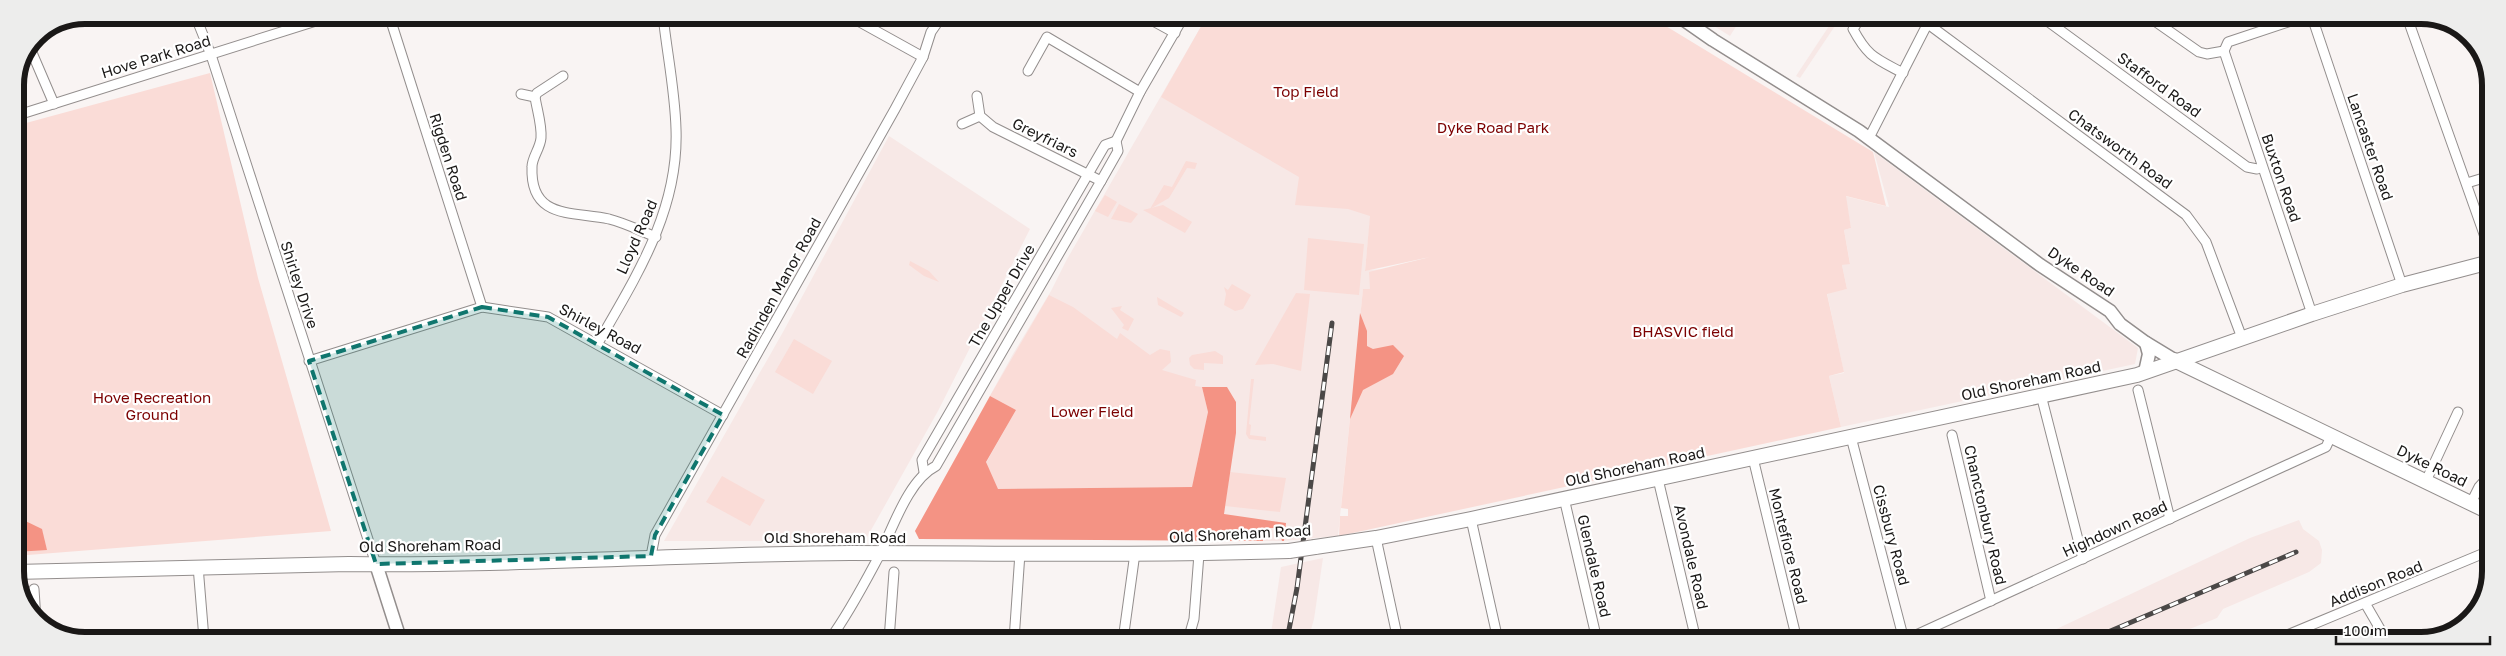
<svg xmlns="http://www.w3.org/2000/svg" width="2506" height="656" viewBox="0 0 2506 656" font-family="'Golos Text',sans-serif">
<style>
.built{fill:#f7e8e6}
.green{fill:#fadcd7}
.forest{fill:#f49384}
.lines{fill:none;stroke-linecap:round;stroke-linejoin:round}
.street-casing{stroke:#938e8d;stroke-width:11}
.secondary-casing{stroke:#938e8d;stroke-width:15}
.primary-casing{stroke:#938e8d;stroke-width:16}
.street{stroke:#fff;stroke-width:9}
.secondary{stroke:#fff;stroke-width:12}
.primary{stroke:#fff;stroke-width:14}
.rail-casing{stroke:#4b4847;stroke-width:5}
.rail{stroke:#fff;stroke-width:3;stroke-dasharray:9;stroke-linecap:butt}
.primary-bridge-casing{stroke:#938e8d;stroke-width:16;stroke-linecap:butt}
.primary-bridge{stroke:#fff;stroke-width:14}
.marked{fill:#0f766e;fill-opacity:0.2;stroke:#0f766e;stroke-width:4;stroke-dasharray:10 6;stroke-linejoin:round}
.labels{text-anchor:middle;stroke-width:4.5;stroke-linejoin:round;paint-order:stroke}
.street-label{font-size:15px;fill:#1a1817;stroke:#fff}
.park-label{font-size:15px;fill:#7b0000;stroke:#fff}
.rim{fill:none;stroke:#1a1817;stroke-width:6}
</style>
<rect width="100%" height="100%" fill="#f9f4f3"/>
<g class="built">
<path d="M1207 16H1391L1365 270 1439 267 1442 320 1363 290 1338 536 1282 541 919 539 915 531 1013 354 1051 291 1066 261Z"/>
<path d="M1720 17H1742L1730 36 1714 26Z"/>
<path d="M1835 17H1841L1800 78 1796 76Z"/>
<path d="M889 136 1030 229 938 411 866 539 860 541H664L783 332Z"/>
<path d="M1874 152 2138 348 2135 364 1841 427 1829 376 1844 373 1827 293 1847 289 1842 265 1850 263 1844 230 1851 228 1845 196 1889 207Z"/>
<path d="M2299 520 2303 529 2319 541 2322 550 2321 563 2309 572 2223 609 2217 618 2160 641H2031L2250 538Z"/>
<path d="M1323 558 1314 619 1308 640H1270L1281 567Z"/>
</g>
<g class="green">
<path d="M1207 16 1651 17 1873 152 1886 206 1846 196 1851 228 1844 230 1850 264 1842 265 1847 289 1827 294 1844 372 1829 376 1841 427 1339 536 1340 516H1348V509L1341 508 1363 289H1370L1369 272 1430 257 1365 271 1370 216 1348 209 1295 205 1299 177 1161 97Z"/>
<path d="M210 73 258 278 331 531 15 556V126Z"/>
<path d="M1186 161 1197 163 1195 169 1187 168 1169 198 1150 209 1164 185 1172 187Z"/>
<path d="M1105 195 1117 202 1108 217 1095 211Z"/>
<path d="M1119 204 1138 214 1131 223 1111 219Z"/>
<path d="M1163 205 1192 222 1185 233 1143 210Z"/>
<path d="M1308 238 1364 244 1359 295 1304 290Z"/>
<path d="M910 261 929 271 939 282 924 276 909 265Z"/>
<path d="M1232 284 1251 295 1243 309 1235 311 1224 305 1226 294 1224 287 1228 290Z"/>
<path d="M1296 293 1310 294 1301 371 1273 364 1255 365Z"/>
<path d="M1049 295 1073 307 1117 339 1120 333 1150 355 1160 349 1170 351 1171 362 1162 370 1196 380 1195 386 1202 387 1208 412 1192 487 998 489 986 463 1016 410 990 396Z"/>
<path d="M1157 297 1184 313 1181 317 1158 305Z"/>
<path d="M1122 306 1120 310 1134 319 1128 331 1122 328 1124 325 1111 308Z"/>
<path d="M794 339 832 361 813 394 775 372Z"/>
<path d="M1215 351 1223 356V364L1204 363V370L1194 369 1190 365 1189 358 1192 355Z"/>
<path d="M1251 379H1254L1249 424 1251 425 1250 435 1266 437V441L1249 439 1246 434Z"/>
<path d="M1230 472 1286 478 1280 512 1225 506Z"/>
<path d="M722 476 765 500 750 526 706 502Z"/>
</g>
<g class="forest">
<path d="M1360 313 1367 331V346L1373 349 1393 345 1404 356 1393 374 1363 390 1350 419Z"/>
<path d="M1202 387H1227L1236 402V433L1224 514 1286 523 1284 541H1282L1278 528H1262L1263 541 919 539 915 531 990 396 1016 410 986 462 998 489 1192 487 1208 412Z"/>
<path d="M15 516 42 529 47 550 15 552Z"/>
</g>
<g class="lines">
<defs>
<g id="street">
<path d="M195 15 211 55 376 564"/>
<path d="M389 15 482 307"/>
<path d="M849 16 923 57"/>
<path d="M1144 16 1175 33"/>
<path d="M1861 17 1853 29C1868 57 1875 58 1903 73"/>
<path d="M2042 17 2247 167 2257 169 2262 167"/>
<path d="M2149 17 2199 52 2207 54 2224 51"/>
<path d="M2312 17 2402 285"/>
<path d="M2407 17 2490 251"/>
<path d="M1928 24 2186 215 2206 242 2242 338"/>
<path d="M30 48 54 104"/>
<path d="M2224 51 2312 314"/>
<path d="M2224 51 2228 42 2303 17"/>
<path d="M1028 71 1047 37 1140 92"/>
<path d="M563 76 537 93 535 97C537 110 542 125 541 138 540 149 532 157 532 167 530 220 573 211 609 219 625 223 641 231 656 237"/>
<path d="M521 94 535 97"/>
<path d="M977 96 980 116 993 127 1101 181"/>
<path d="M15 116 335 15"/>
<path d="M962 124 980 116"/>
<path d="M1869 138 1931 17"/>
<path d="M2467 183 2490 176"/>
<path d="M598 343C637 275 679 210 676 129 675 91 667 53 663 16"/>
<path d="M309 361 482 307 548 317 723 415"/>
<path d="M2138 390 2170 519"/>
<path d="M2041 395 2083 559"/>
<path d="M1952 435 1991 601"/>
<path d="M1851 437 1904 640"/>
<path d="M1753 458 1797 640"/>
<path d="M924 472 922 460 1105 145 1116 141"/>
<path d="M1658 479 1696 640"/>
<path d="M2426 481 2458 412"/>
<path d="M1564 498 1597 640"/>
<path d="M2471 503 2479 487 2489 476"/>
<path d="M1471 519 1498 640"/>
<path d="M1376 538 1398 640"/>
<path d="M651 556 655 535 895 109 923 57 931 32 942 16"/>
<path d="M198 566 204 639"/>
<path d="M34 589 36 620"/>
<path d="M2365 603 2387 641"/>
<path d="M830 639C849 613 864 584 879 556 893 528 908 480 936 466L1101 181 1118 151 1116 141 1140 92 1184 16"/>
<path d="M889 640 894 572"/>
<path d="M1014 640 1020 553"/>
<path d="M1123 640 1135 553"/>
<path d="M1188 640 1194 619 1199 554"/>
<path d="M1905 640 2326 447 2331 436"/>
<path d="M2273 641 2489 551"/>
</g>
<g id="secondary">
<path d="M1680 17 1713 40 1859 131 2040 265 2110 311 2120 324 2146 343 2174 360"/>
<path d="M2145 372 2149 354 2146 343"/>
<path d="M376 564 400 639"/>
</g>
<g id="primary">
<path d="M2174 360 2489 512"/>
<path d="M1315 547 1376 538 1471 519 2137 375 2312 314 2402 285 2490 262"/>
<path d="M15 572 349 564C516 566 683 554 850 553 996 553 1143 556 1289 551"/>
</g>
</defs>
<use href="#street" class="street-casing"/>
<use href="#secondary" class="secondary-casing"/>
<use href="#primary" class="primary-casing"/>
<use href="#street" class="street"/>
<use href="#secondary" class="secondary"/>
<use href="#primary" class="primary"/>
<defs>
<g id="rail">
<path d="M1287 640 1297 588 1332 323"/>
<path d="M2087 641 2296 552"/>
</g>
</defs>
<use href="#rail" class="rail-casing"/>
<use href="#rail" class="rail"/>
<defs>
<path id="primary-bridge" d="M1289 551 1315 547"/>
</defs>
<use href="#primary-bridge" class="primary-bridge-casing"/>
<use href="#primary-bridge" class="primary-bridge"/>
</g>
<path class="marked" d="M482 307 548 317 723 415 655 535 651 556 376 564 309 361Z"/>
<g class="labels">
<g class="street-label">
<text transform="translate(156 57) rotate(-17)" y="5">Hove Park Road</text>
<text transform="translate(2159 85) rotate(36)" y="5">Stafford Road</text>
<text transform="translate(1045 138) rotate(26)" y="5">Greyfriars</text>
<text transform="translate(2370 147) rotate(71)" y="5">Lancaster Road</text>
<text transform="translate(2120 149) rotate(36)" y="5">Chatsworth Road</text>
<text transform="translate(448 157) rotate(72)" y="5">Rigden Road</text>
<text transform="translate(2281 178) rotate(71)" y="5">Buxton Road</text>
<text transform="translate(637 237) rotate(-66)" y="5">Lloyd Road</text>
<text transform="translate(2081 272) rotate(34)" y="5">Dyke Road</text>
<text transform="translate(299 285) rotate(72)" y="5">Shirley Drive</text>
<text transform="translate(779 288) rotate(-61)" y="5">Radinden Manor Road</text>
<text transform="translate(1002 296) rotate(-60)" y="5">The Upper Drive</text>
<text transform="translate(600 329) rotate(28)" y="5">Shirley Road</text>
<text transform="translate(2031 381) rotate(-12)" y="5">Old Shoreham Road</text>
<text transform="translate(2432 466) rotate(26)" y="5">Dyke Road</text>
<text transform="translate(1635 467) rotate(-12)" y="5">Old Shoreham Road</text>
<text transform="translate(1985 515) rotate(77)" y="5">Chanctonbury Road</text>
<text transform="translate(2115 529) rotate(-25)" y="5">Highdown Road</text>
<text transform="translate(1240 534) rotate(-3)" y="5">Old Shoreham Road</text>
<text transform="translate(1891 535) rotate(75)" y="5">Cissbury Road</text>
<text x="835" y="543">Old Shoreham Road</text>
<text transform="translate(430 546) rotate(-1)" y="5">Old Shoreham Road</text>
<text transform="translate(1788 546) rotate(76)" y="5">Montefiore Road</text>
<text transform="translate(1691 557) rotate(77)" y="5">Avondale Road</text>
<text transform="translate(1594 566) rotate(77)" y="5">Glendale Road</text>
<text transform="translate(2376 584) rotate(-22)" y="5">Addison Road</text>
</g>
<g class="park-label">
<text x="1306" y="97">Top Field</text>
<text x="1493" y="133">Dyke Road Park</text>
<text x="1683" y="337">BHASVIC field</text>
<text x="152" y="403">Hove Recreation<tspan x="152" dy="17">Ground</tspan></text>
<text x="1092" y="417">Lower Field</text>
</g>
</g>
<path d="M0 0H2506V656H0ZM85 24H2421A61 61 0 0 1 2482 85V571A61 61 0 0 1 2421 632H85A61 61 0 0 1 24 571V85A61 61 0 0 1 85 24Z" fill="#ededec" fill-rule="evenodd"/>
<path class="rim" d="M85 24H2421A61 61 0 0 1 2482 85V571A61 61 0 0 1 2421 632H85A61 61 0 0 1 24 571V85A61 61 0 0 1 85 24Z"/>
<path d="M2336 636v8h154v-8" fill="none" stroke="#1a1817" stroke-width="2.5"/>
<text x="2344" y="636" font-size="15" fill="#1a1817" stroke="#ffffff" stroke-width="4" paint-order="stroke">100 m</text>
</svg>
